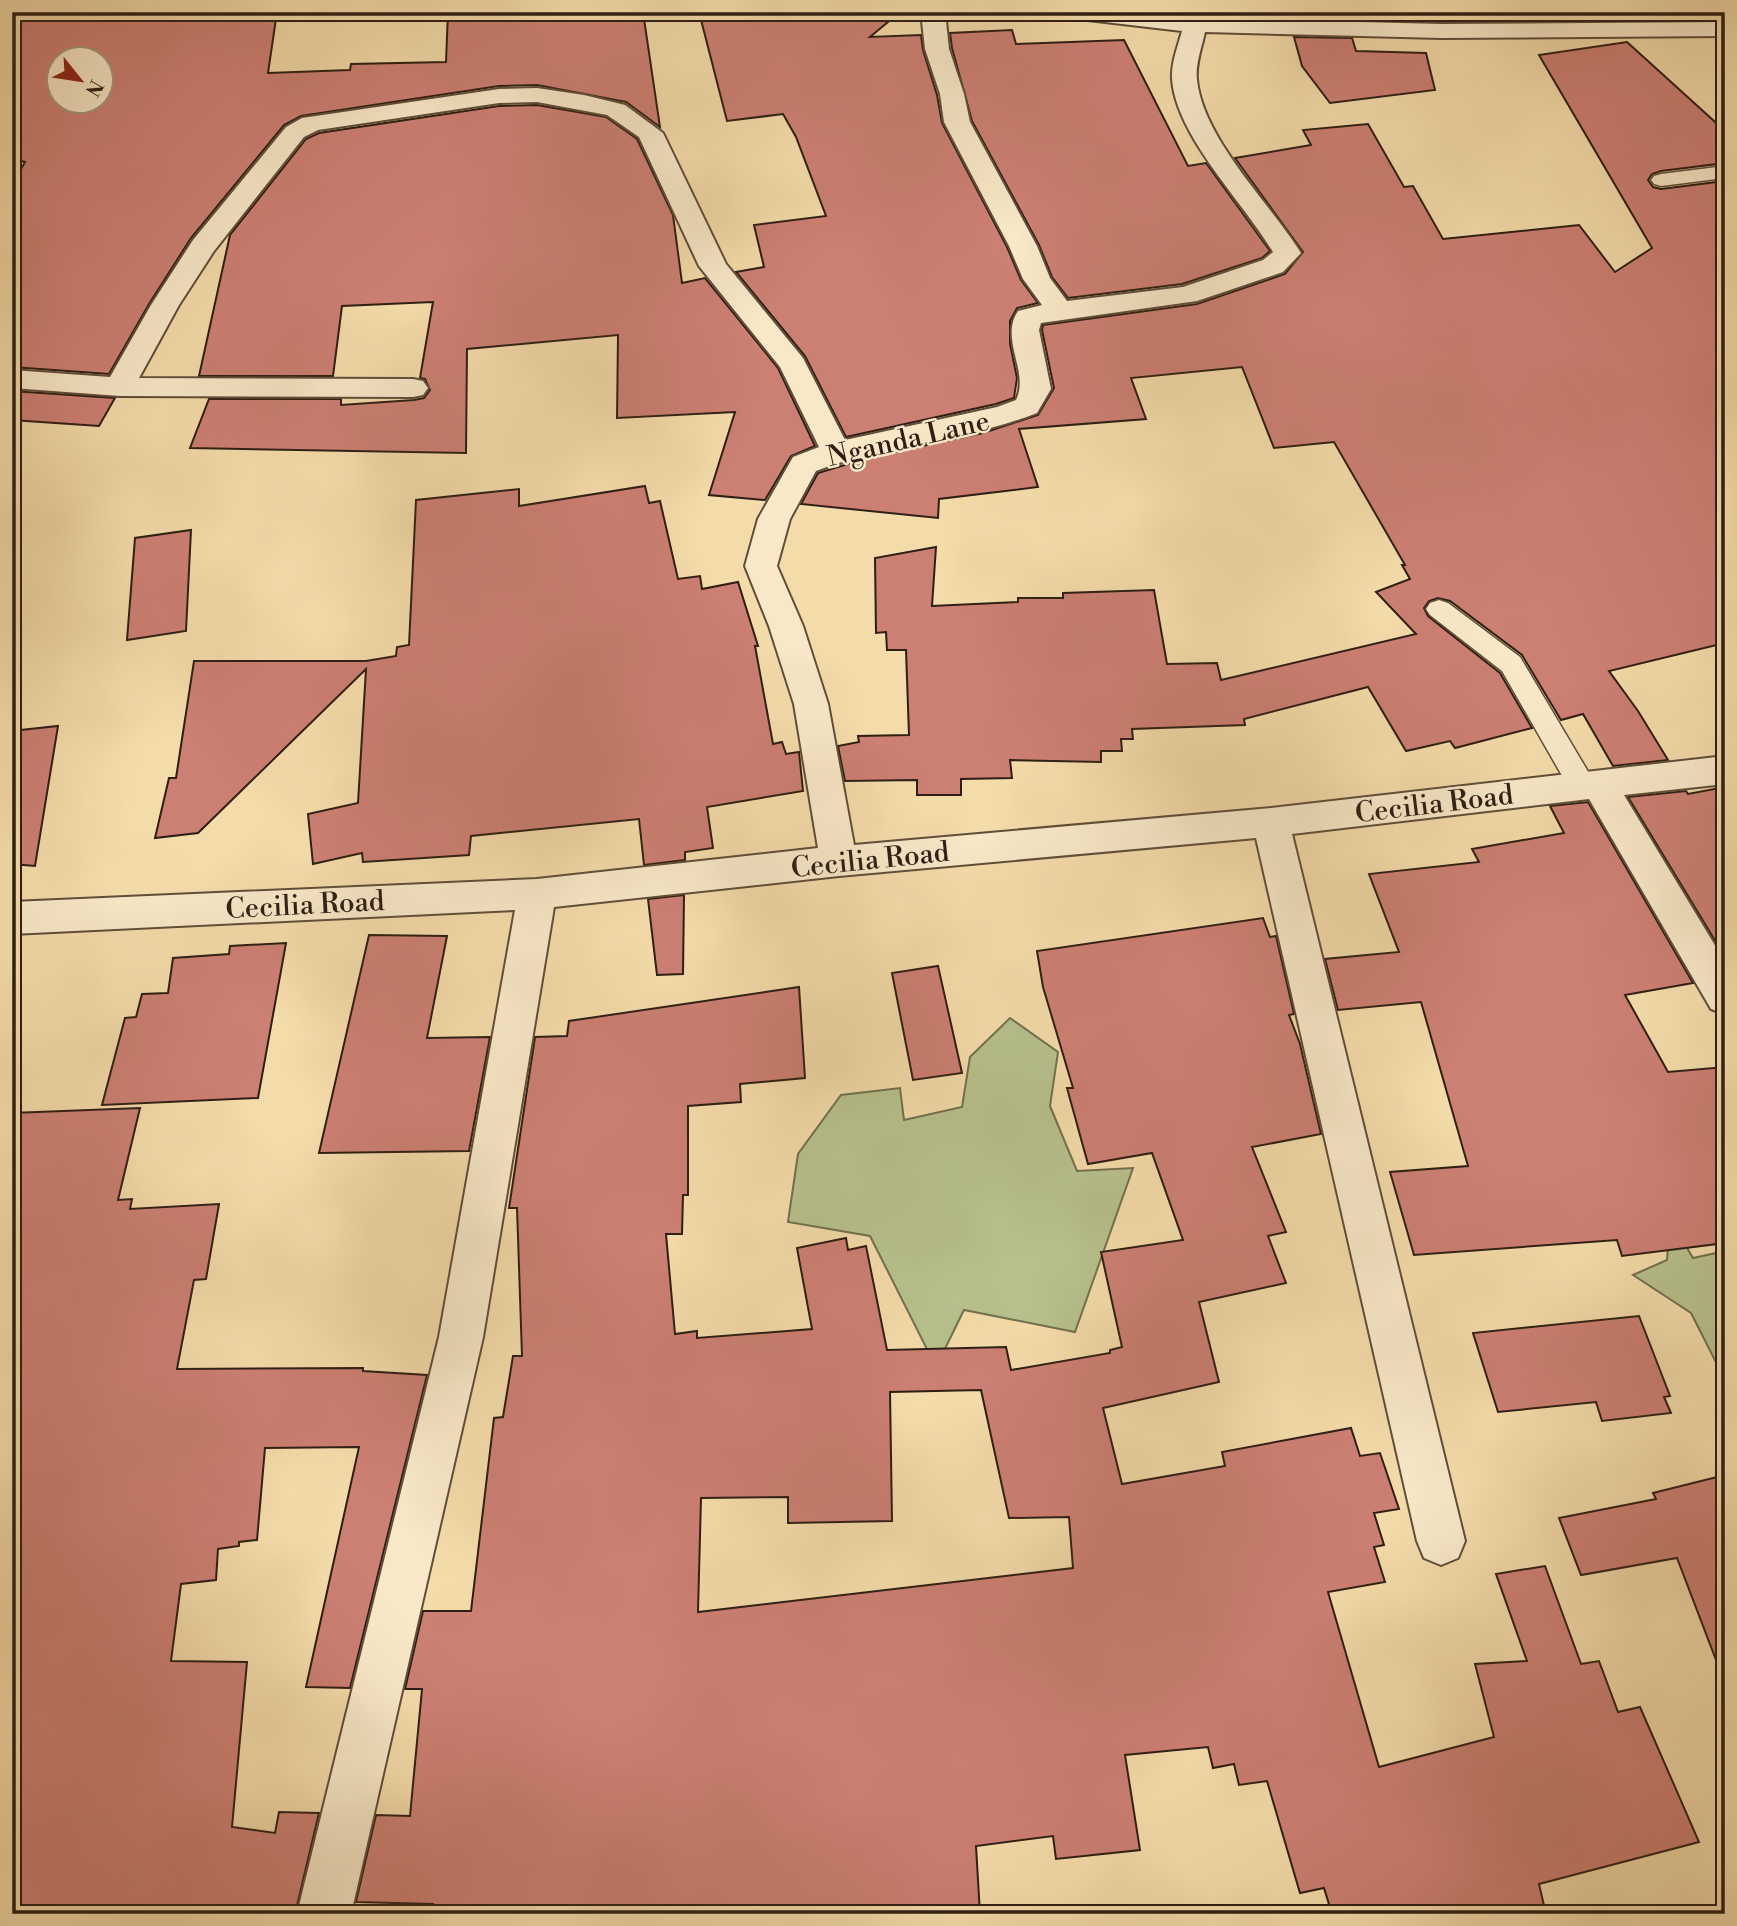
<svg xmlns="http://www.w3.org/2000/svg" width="1737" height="1926" viewBox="0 0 1737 1926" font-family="'Libre Bodoni',serif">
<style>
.green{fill:#b7c18c;stroke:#727050;stroke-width:2}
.building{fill:#cc7f73;stroke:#2e1e14;stroke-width:2;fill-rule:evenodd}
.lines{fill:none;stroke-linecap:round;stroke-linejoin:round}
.lane-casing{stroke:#604d3a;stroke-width:3}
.street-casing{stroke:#604d3a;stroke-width:4}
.lane{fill:#f8e8c8;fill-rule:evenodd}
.street{fill:#f8e8c8;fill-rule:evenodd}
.labels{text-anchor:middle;stroke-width:5;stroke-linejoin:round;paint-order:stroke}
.street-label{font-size:28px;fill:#2e1e14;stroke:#f8e8c8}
</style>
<rect width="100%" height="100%" fill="#f4dbaa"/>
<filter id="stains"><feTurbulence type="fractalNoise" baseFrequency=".00286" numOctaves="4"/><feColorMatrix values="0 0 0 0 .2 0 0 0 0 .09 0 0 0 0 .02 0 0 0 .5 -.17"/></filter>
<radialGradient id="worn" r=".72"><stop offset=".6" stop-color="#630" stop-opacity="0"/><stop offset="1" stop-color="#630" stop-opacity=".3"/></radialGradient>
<g class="green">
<path d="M1010 1018 1058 1052 1050 1106 1077 1171 1133 1168 1075 1332 964 1310 936 1367 870 1236 788 1222 798 1154 841 1095 900 1088 904 1120 962 1107 970 1057Z"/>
<path d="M1670 1219 1693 1258 1725 1251V1380L1691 1313 1633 1275 1667 1260Z"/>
</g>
<g class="building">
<path d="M12 12H277L268 73 350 70 351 64 446 62 448 12H643L660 127 626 102 537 85 499 86 301 116 284 125 191 238 149 304 109 374 12 367V185L25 162 12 159ZM60 60H102V102H60Z"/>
<path d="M699 12H900L870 37 921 35 923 50 937 95 942 123 1007 247 1021 280 1038 303 1017 308 1010 321V344L1017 378 1014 398 996 404 846 437 805 356 736 272 764 267 754 225 826 216 796 137 783 114 727 121Z"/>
<path d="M1287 12H1344L1346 19 1289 18Z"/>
<path d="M1012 30 1016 44 1124 40 1188 166 1206 163 1270 251 1262 258 1182 284 1068 298 1052 277 1039 245 972 121 952 48 950 33Z"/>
<path d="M1294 37 1352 38 1356 51 1426 53 1435 90 1330 103 1302 66Z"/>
<path d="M1627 42 1725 131V163L1661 171 1652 174 1648 180 1653 187 1661 189 1725 181V643L1609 671 1638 711 1668 760 1613 766 1583 714 1561 720 1522 655 1450 601 1438 598 1429 601 1424 608 1428 616 1500 673 1532 728 1455 748 1450 741 1406 751 1368 687 1244 719 1245 725 1132 729 1133 739H1121L1122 751H1101V762L1010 760 1012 778 961 779V795H917V780L845 781 838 746 859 742 858 736 909 735 906 650H887L886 632 876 633 875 558 936 547 932 606 1018 602V598H1063V593L1154 590 1167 664 1217 663 1221 680 1416 634 1376 592 1410 579 1402 565H1405L1334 442 1274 448 1242 367 1131 378 1146 419 1019 429 1038 487 939 499 938 518 801 504 818 473 871 457 983 433 1038 415 1054 388 1042 330 1043 325 1197 304 1285 274 1303 252 1235 158 1311 145 1303 130 1368 124 1404 187 1413 186 1443 239 1579 225 1615 272 1652 248 1539 55Z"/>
<path d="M537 105 606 117 637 139 673 215 682 283 705 278 778 368 815 446 791 456 765 500 709 495 735 412 617 418 618 335 467 349 466 453 190 448 209 399H341V405L414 400 424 398 430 390 425 379 420 378 433 302 342 306 333 376H199L230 235 306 139 319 133 499 106Z"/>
<path d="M12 391 115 398 99 426 12 420Z"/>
<path d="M645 486 649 503 660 501 678 579 700 576 702 589 738 582 758 646H755L773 744 782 742 786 754 799 752 803 791 707 807 713 848 685 852V860L644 865 639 819 471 836 469 855 363 862 362 853 313 864 308 814 358 803 366 669 198 833 155 838 169 778H176L194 661H366L396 656 397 647 409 645 416 500 519 489V506Z"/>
<path d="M191 530 186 631 127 640 135 538Z"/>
<path d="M58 726 35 866 12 864V731Z"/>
<path d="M1725 787V957L1628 797 1686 791 1688 794Z"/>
<path d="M1588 802 1693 983 1625 995 1668 1072 1725 1067V1243L1622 1256 1617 1240 1414 1255 1390 1172 1468 1166 1421 1002 1338 1010 1325 959 1399 952 1369 874 1479 862 1472 849 1564 833 1550 806Z"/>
<path d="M684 895 683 974 657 975 648 899Z"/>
<path d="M1263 918 1270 937 1276 936 1294 1014 1289 1015 1300 1044 1321 1134 1252 1147 1286 1232 1268 1236 1286 1283 1199 1302 1219 1382 1103 1408 1122 1484 1225 1466 1222 1452 1351 1428 1360 1456 1380 1453 1399 1509 1374 1513 1384 1545 1374 1547 1385 1582 1328 1592 1379 1767 1494 1737 1475 1664 1527 1661 1496 1574 1545 1566 1581 1664 1599 1661 1618 1712 1640 1707 1699 1842 1539 1884 1546 1914H1332L1324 1888 1300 1893 1267 1781 1239 1785 1234 1764 1213 1768 1208 1747 1125 1755 1140 1850 1056 1859 1053 1836 976 1846 980 1914H432L433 1904 356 1902 376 1815 410 1816 422 1689H405L423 1611H471L494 1418 503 1417 513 1356H522L517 1208H509L535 1037 567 1036 569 1021 799 987 805 1078 740 1084 741 1102 688 1106V1195H683L682 1234H666L675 1334 697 1331V1338L812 1329 797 1248 846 1238 848 1250 866 1246 887 1350 1006 1347 1011 1370 1110 1353V1350L1122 1347 1101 1252 1183 1240 1152 1153 1088 1164 1067 1088H1073L1043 987 1037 951ZM981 1390 1009 1518 1069 1517 1073 1568 698 1612 701 1498 788 1497V1523L892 1521 890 1392Z"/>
<path d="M369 935 447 936 427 1038 490 1037 469 1151 319 1153Z"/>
<path d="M286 943 258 1098 102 1105 125 1018 136 1017 142 994 168 993 173 958 229 954 230 946Z"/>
<path d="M938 966 962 1073 913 1080 892 973Z"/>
<path d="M140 1108 118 1200 132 1199 130 1209 219 1204 206 1279 194 1280 177 1369 363 1368V1371L427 1375 350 1688 306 1687 359 1447 265 1448 257 1540 239 1542V1546L218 1549 216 1580 181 1584 171 1661 247 1662 232 1827 275 1833 279 1812 319 1813 295 1914H12V1113Z"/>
<path d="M1639 1316 1670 1396 1664 1397 1671 1413 1602 1421 1596 1402 1498 1412 1473 1333Z"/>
<path d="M1725 1475V1672L1721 1673 1677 1558 1581 1575 1559 1518 1656 1499 1653 1493Z"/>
</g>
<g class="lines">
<defs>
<g id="lane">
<path d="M1725 166V178L1661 186 1654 184 1651 180 1654 176 1661 174Z"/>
<path d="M1439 600 1448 603 1520 657 1596 785 1592 793 1582 796 1572 793 1502 671 1430 615 1426 609 1430 603Z"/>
</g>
<path id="street" d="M925 12H949L946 21 949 49 964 94 970 122 1037 246 1050 278 1067 301 1183 287 1263 260 1273 252C1244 203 1176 136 1172 79 1171 63 1178 46 1182 31L1079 19 1071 17 1067 12H1144L1195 18 1441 24 1725 22V36L1441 38 1205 32C1202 47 1195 64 1197 80 1203 139 1270 203 1301 253L1283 272 1197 301 1041 323 1039 330 1051 389 1037 413C966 441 887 444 816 471L790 519 777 566 803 626 828 704 854 845 1271 808 1725 756V784L1624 795 1725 962V1014L1711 1009 1589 799 1292 834 1465 1541 1458 1558 1441 1565 1424 1558 1417 1541 1256 838 839 876 554 907 483 1337 351 1914H297L439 1337 515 910 12 934V902L537 879 818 848 794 704 769 626 745 566 758 519 789 464 793 457 819 447 780 367 699 266 639 137 607 115 537 102 499 103 318 130 304 137 214 251 179 305 139 378 413 379 423 381 428 388 423 395 413 397 120 396 12 388V370L110 377 151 305 193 240 286 127 302 118 499 89 537 88 584 95 625 105 663 133 726 264 803 358 845 440 997 407 1016 400C1030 372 999 339 1018 311L1042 305 1023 279 1009 246 944 122 940 94 925 49 922 21Z"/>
</defs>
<use href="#lane" class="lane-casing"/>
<use href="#street" class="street-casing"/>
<use href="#lane" class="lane"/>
<use href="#street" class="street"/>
</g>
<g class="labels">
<g class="street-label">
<text transform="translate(908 438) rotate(-13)" y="10">Nganda Lane</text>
<text transform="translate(1434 803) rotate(-7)" y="10">Cecilia Road</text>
<text transform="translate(870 859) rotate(-6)" y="10">Cecilia Road</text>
<text transform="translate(305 904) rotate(-3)" y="10">Cecilia Road</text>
</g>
</g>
<rect width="1737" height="1926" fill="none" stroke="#f4dbaa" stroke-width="42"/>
<rect x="14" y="14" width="1709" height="1898" fill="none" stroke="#2e1e14" stroke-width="3.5"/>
<rect x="21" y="21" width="1695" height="1884" fill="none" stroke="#2e1e14" stroke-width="2"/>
<g transform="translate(80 80) rotate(120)"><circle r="33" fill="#f8e8c8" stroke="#a79780" stroke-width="2"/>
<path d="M0-5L12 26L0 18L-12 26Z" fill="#8f2418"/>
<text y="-10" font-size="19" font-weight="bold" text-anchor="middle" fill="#2e1e14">N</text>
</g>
<rect width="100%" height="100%" filter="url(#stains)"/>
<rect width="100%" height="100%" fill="url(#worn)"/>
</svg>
